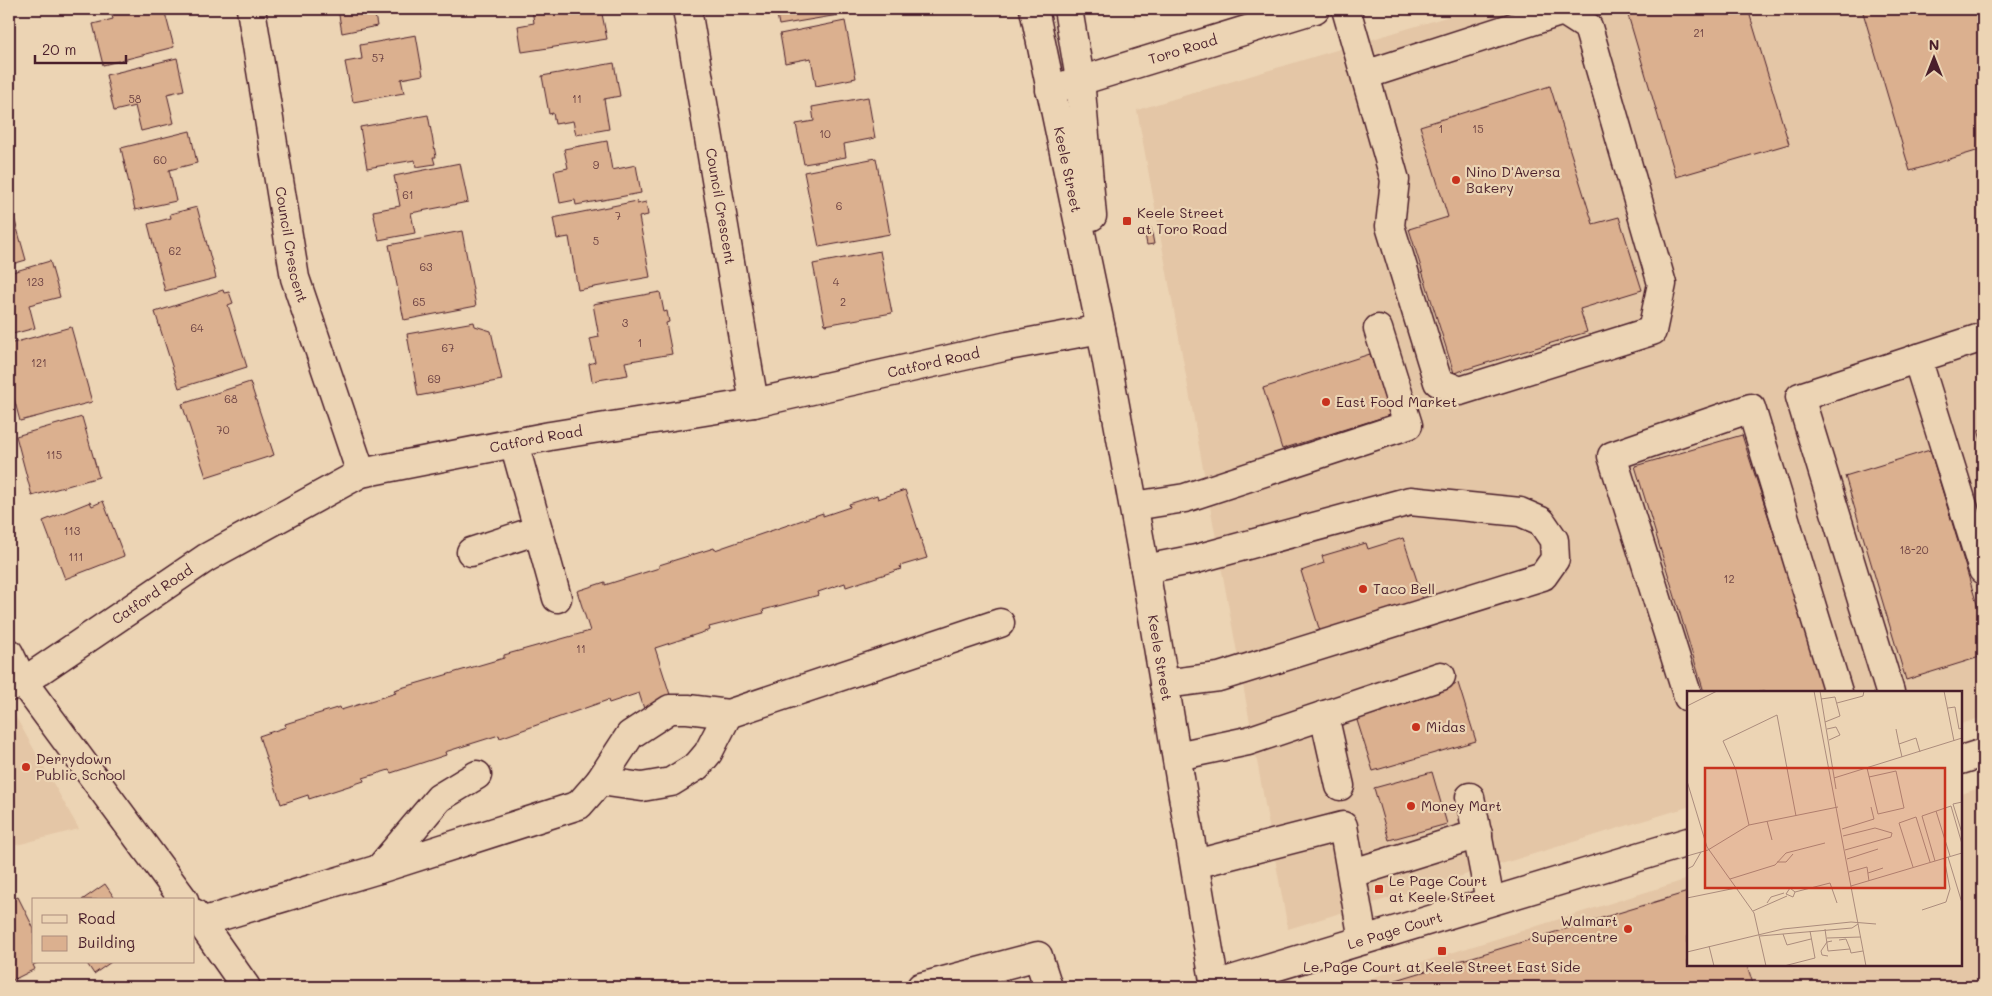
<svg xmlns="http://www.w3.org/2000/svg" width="1992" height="996" viewBox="0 0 1992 996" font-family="Mali,sans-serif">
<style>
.built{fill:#e4c6a6}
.building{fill:#dbb08f;stroke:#4a1f2b}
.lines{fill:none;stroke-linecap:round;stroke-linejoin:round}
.minor-casing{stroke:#4a1f2b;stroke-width:31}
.major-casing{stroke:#4a1f2b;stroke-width:31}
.minor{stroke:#ecd4b4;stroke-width:28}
.major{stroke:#ecd4b4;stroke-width:28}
.poi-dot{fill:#c8321e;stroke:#ecd4b4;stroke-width:2}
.labels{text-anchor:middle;stroke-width:4.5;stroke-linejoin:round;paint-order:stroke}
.number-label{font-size:11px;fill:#6e4344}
.street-label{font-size:14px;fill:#4a1f2b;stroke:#ecd4b4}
.poi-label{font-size:14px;fill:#4a1f2b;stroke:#ecd4b4;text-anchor:start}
.inset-road{fill:none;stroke:#ab8c7d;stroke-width:1}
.view{fill:#c8321e;fill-opacity:0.15;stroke:#c8321e;stroke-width:2.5}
.inset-edge{fill:none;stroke:#4a1f2b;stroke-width:2.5}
</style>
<rect width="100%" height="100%" fill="#ecd4b4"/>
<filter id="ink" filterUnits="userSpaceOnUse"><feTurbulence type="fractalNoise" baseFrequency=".02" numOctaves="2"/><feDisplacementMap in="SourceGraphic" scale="10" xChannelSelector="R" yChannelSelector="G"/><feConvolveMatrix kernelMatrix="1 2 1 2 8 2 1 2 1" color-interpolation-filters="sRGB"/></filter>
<g filter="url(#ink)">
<g class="built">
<path d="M1133 9H1164L1134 18Z"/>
<path d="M1473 9H1983V717L1961 724V692H1688V807L1288 929 1137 110Z"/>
<path d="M9 705 79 829 9 847Z"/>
<path d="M1983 787V987H1342L1688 879V965H1961V794Z"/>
</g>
<g class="building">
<path d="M110 9H164L174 47 103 65 93 24 113 19Z"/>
<path d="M338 9H374L377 26 342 33Z"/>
<path d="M532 9H601L607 39 522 52 518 26 534 23Z"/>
<path d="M776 9H843L844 14 779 25Z"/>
<path d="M1650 9H1748L1789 144 1676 177 1628 15Z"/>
<path d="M1862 9H1983V149L1910 171Z"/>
<path d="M845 21 856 78 816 86 811 58 785 63 780 34Z"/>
<path d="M416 35 423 75 401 79 404 93 353 102 345 62 362 59 360 45Z"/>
<path d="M177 58 184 90 167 94 174 123 141 131 135 106 114 111 106 75Z"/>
<path d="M614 63 620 96 604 99 609 129 576 135 573 121 555 124 553 113 549 114 542 76Z"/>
<path d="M1550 86 1593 224 1619 217 1642 290 1580 309 1587 332 1454 373 1409 229 1448 217 1420 126Z"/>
<path d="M868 97 875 138 844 144 846 157 804 164 796 124 814 121 812 107Z"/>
<path d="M428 115 436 157H433L435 164 416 167 415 160 367 168 360 127Z"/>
<path d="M190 131 197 163 169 170 176 201 135 210 121 148Z"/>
<path d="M607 141 612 170 636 165 641 193 576 205 575 200 560 203 554 171 568 168 564 149Z"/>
<path d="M876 158 890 234 819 247 804 172Z"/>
<path d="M460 163 468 202 411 213 415 233 379 240 373 211 400 206 394 176Z"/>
<path d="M9 200 26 260 9 265Z"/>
<path d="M637 201V204L646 202 648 215 639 217 650 277 578 290 569 237 557 239 553 218Z"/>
<path d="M197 207 216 278 165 291 148 224 171 218 170 214Z"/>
<path d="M1151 228 1154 244 1147 245 1144 229Z"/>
<path d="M462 231 476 306 404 320 389 245Z"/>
<path d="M880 251 892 313 825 325 813 264Z"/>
<path d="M50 261 60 297 29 305 35 328 9 335V273Z"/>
<path d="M223 290 224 293 229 292 233 303 228 305 247 367 179 388 155 312Z"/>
<path d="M660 292 664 312 667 311 669 322 666 323 672 354 625 362 628 375 592 381 589 364 595 362 590 339 599 337 593 304Z"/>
<path d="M474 322 475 326 491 331 502 380 418 396 407 334Z"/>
<path d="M71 327 92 402 20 421 9 380V344Z"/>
<path d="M1370 354 1390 415 1282 449 1263 388Z"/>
<path d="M250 382 274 455 206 477 182 404Z"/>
<path d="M82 417 99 477 32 496 16 436Z"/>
<path d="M1983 429V446L1978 430Z"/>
<path d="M1742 435 1825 692H1704L1635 466Z"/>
<path d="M1930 450 1983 624V656L1906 680 1845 476Z"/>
<path d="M905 490 927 558 900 566 901 569 846 587 845 583 818 592 819 595 763 610 764 613 709 627 710 630 655 648 674 707 646 715 639 693 609 703 608 700 500 738 499 735 445 752 446 755 391 773 389 770 363 778 364 781 309 799 308 795 281 804 259 736 286 727 285 724 340 707 341 710 396 693 394 690 504 658V655L590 631 577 591 605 582V585L659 568V565L714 548 715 550 823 513V516L850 507 849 504 877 495 878 499Z"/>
<path d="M103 501 124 556 65 579 43 521 90 502 92 506Z"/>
<path d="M1403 538 1426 608 1323 641 1301 571 1324 563 1322 556 1366 543 1368 549Z"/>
<path d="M1458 683 1476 741 1373 771 1355 714Z"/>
<path d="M1432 772 1447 824 1389 840 1374 788Z"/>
<path d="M105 884 116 900H82Z"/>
<path d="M1688 892V965H1747L1754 987H1373Z"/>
<path d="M18 897 34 929V962H39L33 965 35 969 9 982V901Z"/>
<path d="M86 962H111L94 974Z"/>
</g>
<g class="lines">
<defs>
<g id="minor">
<path id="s1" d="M251 9 295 278 361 473"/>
<path id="s2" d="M687 9 754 403"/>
<path d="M1346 9 1395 180 1390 226 1438 382 1460 391 1652 331 1662 284 1588 27 1563 11 1365 75"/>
<path id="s3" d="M1050 90 1315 9"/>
<path d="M1917 358 1983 570"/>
<path d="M514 443 557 598"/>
<path d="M1134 506 1185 498 1408 425 1378 329"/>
<path d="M471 552 538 530"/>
<path d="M1145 569 1196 559 1410 501 1520 512 1541 521 1554 540 1555 559 1543 576 1219 677 1164 684"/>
<path d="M9 653 23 682 184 900"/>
<path id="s4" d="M9 687 23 682 206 558 361 473 550 436 754 403 1008 346 1101 329"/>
<path d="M1890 692 1800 397 1983 337"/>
<path d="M1688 697 1612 456 1751 408 1838 692"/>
<path d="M1324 715 1340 786"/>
<path d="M1177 756 1248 741 1441 676"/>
<path d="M1961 760 1983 753"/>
<path d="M600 781 642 787 671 782 697 766 708 753 728 714"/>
<path d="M1470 797 1490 901"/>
<path d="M1195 864 1343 826 1363 940"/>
<path d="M379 869 439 798 477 775"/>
<path d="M1353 873 1478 834"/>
<path d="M194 913 246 987"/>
<path d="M201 922 379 869 579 805 600 781 630 735 670 709H688L728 714 1000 623"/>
<path id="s5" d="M1215 985 1688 842"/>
<path d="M921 987 1038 956 1048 987"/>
</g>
<g id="major">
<path id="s6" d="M1034 9 1101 329 1145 569 1215 987"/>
<path d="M1068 9 1080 79 1092 216"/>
</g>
</defs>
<use href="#minor" class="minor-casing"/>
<use href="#major" class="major-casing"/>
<use href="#minor" class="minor"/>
<use href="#major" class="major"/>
</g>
</g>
<g class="poi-dot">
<circle cx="1456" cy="180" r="5"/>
<rect x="1122" y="216" width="10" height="10" rx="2.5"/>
<circle cx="1326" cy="402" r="5"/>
<circle cx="1363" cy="589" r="5"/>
<circle cx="1416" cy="727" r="5"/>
<circle cx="26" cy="767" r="5"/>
<circle cx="1411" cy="806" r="5"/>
<rect x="1374" y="884" width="10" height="10" rx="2.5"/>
<circle cx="1628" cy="929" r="5"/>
<rect x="1437" y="946" width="10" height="10" rx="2.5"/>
</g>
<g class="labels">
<g class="number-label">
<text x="1699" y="37">21</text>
<text x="378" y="62">57</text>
<text x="135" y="103">58</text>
<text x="577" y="103">11</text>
<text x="1441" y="133">1</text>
<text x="1478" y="133">15</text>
<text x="825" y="138">10</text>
<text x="160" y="164">60</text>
<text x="596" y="169">9</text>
<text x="408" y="199">61</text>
<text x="839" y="210">6</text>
<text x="618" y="220">7</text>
<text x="596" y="245">5</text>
<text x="175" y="255">62</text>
<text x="426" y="271">63</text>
<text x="35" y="286">123</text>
<text x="836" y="286">4</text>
<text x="419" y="306">65</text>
<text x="843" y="306">2</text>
<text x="625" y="327">3</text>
<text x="197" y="332">64</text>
<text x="640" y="347">1</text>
<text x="448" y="352">67</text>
<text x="39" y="367">121</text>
<text x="434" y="383">69</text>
<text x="231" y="403">68</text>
<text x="223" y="434">70</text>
<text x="54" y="459">115</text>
<text x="72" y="535">113</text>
<text x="1914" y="554">18-20</text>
<text x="76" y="561">111</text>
<text x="1729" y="583">12</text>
<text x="581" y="653">11</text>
</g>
<g class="street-label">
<text dy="5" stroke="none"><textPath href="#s3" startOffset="139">Toro Road</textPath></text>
<text dy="5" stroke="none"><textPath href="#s6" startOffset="164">Keele Street</textPath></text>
<text dy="5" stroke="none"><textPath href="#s2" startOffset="200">Council Crescent</textPath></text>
<text dy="5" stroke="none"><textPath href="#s1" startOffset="239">Council Crescent</textPath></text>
<text dy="5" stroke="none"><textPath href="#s4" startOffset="996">Catford Road</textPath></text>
<text dy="5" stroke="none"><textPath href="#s4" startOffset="591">Catford Road</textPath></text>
<text dy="5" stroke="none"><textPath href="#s4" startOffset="171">Catford Road</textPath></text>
<text dy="5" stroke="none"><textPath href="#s6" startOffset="661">Keele Street</textPath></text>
<text dy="5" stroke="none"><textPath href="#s5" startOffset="188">Le Page Court</textPath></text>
</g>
<g class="poi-label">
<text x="1466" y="177">Nino D'Aversa<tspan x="1466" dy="16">Bakery</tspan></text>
<text x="1137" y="218">Keele Street<tspan x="1137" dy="16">at Toro Road</tspan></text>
<text x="1336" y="407">East Food Market</text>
<text x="1373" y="594">Taco Bell</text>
<text x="1426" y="732">Midas</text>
<text x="36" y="764">Derrydown<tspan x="36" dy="16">Public School</tspan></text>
<text x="1421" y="811">Money Mart</text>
<text x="1389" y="886">Le Page Court<tspan x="1389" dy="16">at Keele Street</tspan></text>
<text x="1618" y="926" text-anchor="end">Walmart<tspan x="1618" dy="16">Supercentre</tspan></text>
<text x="1442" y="972" text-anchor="middle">Le Page Court at Keele Street East Side</text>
</g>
</g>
<g transform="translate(1687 691)">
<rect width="275" height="275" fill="#ecd4b4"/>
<path class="inset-road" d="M127 0 179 275M133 0 149 98M257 0 267 50M134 8 148 6 153 25 138 31M150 12 176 5 177 0M0 15 30 0M261 17 268 16 272 38 275 37M140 38 149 36 153 44 142 49M209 38 212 53M215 66 212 53 229 47 233 61M180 77 191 123 217 117 209 80 182 86M147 87 275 47M0 90 20 156 67 222 79 275M275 111 266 113 275 142M249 120 263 165M80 130 85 149M62 134 49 79 36 50 90 24 109 125M155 138 187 128 184 116M156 145 188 137 205 142 204 146 158 159M0 165 21 159 62 134 151 116M261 166 275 212M160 168 191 158M248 170 235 125 264 115 275 153M90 171H99L106 163M226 176 212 132 229 126 243 171M0 178 6 175 14 161M162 181 180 176 182 190M181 182 196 177M43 188 88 174 99 162 138 152M164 195 275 162M108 201 103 197 99 203 106 206 108 201 143 192 150 212M0 207 49 197M80 212 84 206 97 202M235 219 259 211 263 198 257 167M66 220 100 205M138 238 141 260 163 258 164 262 176 260M96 243 100 254 124 248M73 245 165 237 171 233M140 247 174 246M152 249 159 248 163 258M22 255 27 275M0 261 96 238 164 231 189 233M141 265 135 264 134 260 140 251 145 250M97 275 128 267 123 240"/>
<path class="view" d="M18 77H258V197H18Z"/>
<rect width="275" height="275" class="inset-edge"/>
</g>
<rect width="1992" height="996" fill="none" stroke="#ecd4b4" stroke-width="30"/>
<rect x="15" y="15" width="1962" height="966" fill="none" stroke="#4a1f2b" stroke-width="2" filter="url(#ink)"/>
<rect x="32" y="898" width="162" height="65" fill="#ecd4b4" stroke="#ab8c7d"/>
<rect x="42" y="915" width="25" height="8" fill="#ecd4b4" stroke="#ab8c7d"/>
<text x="78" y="924" font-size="15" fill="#4a1f2b">Road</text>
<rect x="42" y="936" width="25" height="15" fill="#dbb08f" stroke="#ab8c7d"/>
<text x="78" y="948" font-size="15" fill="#4a1f2b">Building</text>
<g transform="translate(1934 58)" stroke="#ecd4b4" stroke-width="4" paint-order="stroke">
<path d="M0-4L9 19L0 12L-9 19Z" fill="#4a1f2b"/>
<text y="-8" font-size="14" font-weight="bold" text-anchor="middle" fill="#4a1f2b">N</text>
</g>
<path d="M35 55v8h91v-8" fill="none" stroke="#4a1f2b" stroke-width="2.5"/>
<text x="42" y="55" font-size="15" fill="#4a1f2b" stroke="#ecd4b4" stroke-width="4" paint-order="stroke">20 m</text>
</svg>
